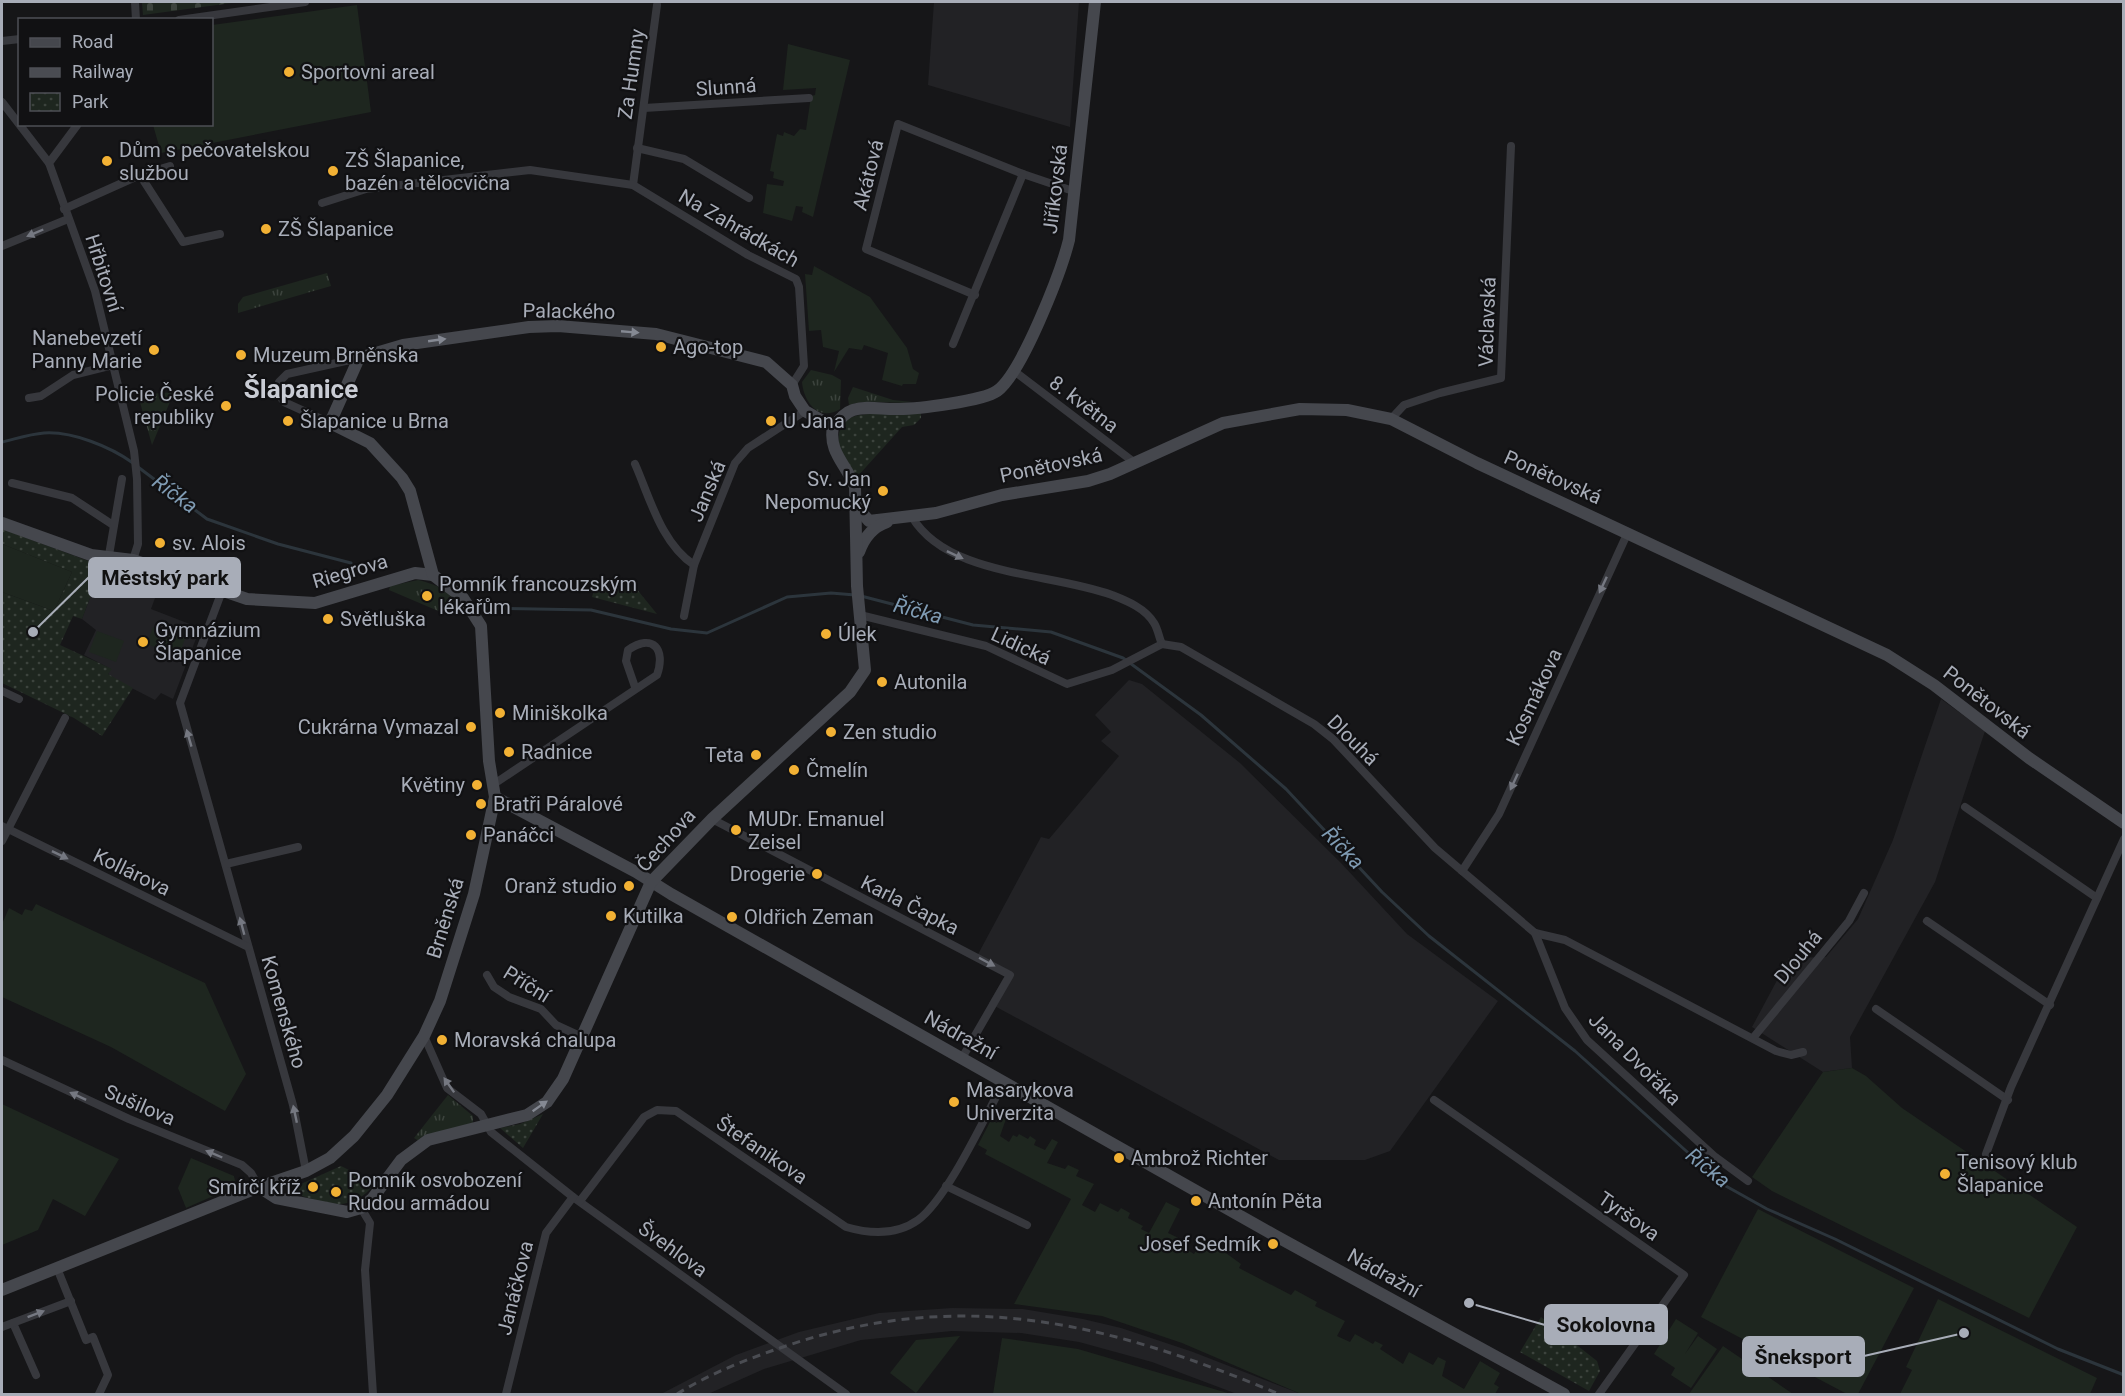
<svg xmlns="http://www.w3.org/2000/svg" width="2125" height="1396" viewBox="0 0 2125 1396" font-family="Roboto,sans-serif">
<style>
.built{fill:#222225}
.grass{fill:url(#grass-tufts)}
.cemetery{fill:url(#cemetery-stones)}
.park{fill:url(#park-dots)}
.garden{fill:#1e261f}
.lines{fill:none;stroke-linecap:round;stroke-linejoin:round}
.stream{stroke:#2c353c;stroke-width:3}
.street{stroke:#37383d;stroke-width:8}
.secondary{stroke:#45474d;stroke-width:12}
.rail{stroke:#4a4c52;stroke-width:3;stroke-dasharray:8 6;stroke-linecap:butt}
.oneway{fill:#757881}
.oneway2{fill:#858993}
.poi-dot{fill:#f2b134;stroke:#111113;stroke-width:2}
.labels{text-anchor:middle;stroke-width:4.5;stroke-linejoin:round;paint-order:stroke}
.poi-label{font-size:20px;fill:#a8adb8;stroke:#111113;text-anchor:start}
.street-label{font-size:20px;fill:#a8adb8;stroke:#111113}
.water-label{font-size:21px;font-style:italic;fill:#7f9bb3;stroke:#111113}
.district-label{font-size:26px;font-weight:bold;fill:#c9ccd4;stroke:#111113}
.leader{fill:none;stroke:#a8adb8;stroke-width:2}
.callout-dot{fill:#a8adb8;stroke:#111113;stroke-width:2}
.callout{fill:#a8adb8;stroke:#a8adb8;stroke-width:2}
.callout-label{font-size:21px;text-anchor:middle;font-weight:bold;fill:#111}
</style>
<defs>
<pattern id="grass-tufts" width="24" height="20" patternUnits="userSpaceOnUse" patternTransform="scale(1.5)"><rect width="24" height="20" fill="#1e261f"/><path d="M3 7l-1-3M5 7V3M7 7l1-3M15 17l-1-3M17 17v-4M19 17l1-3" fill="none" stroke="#3c433d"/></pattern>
<pattern id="cemetery-stones" width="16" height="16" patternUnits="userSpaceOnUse" patternTransform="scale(1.5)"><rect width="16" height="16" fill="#1e261f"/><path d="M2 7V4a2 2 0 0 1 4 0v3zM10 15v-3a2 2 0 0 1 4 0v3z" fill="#3c433d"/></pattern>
<pattern id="park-dots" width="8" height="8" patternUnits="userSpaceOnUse" patternTransform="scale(1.5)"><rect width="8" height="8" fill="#1e261f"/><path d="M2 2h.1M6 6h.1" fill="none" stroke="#3c433d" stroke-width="1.8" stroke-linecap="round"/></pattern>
</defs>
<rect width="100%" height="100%" fill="#161618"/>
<g class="built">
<path d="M934 2H1079L1070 127 928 85Z"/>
<path d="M124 563 162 579 151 609 200 628 173 699 161 693 155 700 118 681 108 674 111 669 84 655 96 630 82 619 102 566Z"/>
<path d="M1129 680 1142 684 1240 763 1341 863 1407 934 1498 1001 1390 1151 1365 1160H1279L989 1003 1007 972 976 958 1041 837 1049 839 1119 756 1101 741 1111 732 1095 715Z"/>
<path d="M1941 699 1985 731 1935 882 1850 1037 1852 1068 1823 1072 1752 1027 1789 958 1826 957 1858 919 1893 840Z"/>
<path d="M952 1308 1023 1309 1083 1319 1121 1328 1193 1352 1301 1394H1237L1152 1362 1079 1342 1021 1333 952 1331 861 1340 764 1369 708 1394H661L736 1355 799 1332 879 1313Z"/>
</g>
<g class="grass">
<path d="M327 273 331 286 238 313V304L243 297Z"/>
<path d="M811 370 832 375 841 380 840 409C819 422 804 403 802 382Z"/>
<path d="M853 387 893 400 912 402C891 405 869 398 849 405L848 398Z"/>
<path d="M174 392 152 445 138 395Z"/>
<path d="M418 580C435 584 462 594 464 614L443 613 389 590 390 586Z"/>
<path d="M448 1095 473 1116V1123L419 1141 414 1138Z"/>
</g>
<path class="cemetery" d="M142 2H239L143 15Z"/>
<g class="park">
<path d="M921 413V418L914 425 902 427 857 477C846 457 830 444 844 421 861 409 898 416 921 413Z"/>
<path d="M2 529 102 566 82 619 73 616 60 645 112 669 108 674 133 688 102 736 74 718 2 683V592L54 611 72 572 2 544Z"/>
<path d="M635 587 657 614 592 597 594 590Z"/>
<path d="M543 1114 523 1148 500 1128 520 1124Z"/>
<path d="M341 1166 375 1183C351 1215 328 1203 295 1194L293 1190 294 1187Z"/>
<path d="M1541 1317 1597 1361 1600 1371 1589 1391 1520 1352Z"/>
</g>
<g class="garden">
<path d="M357 5 371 112 161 153 153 125 212 124V25Z"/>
<path d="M788 44 850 60 813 217 802 212 803 207 796 206 792 221 763 213 767 184 783 186 784 181 773 178 774 172 770 171 777 134 783 136 784 132 794 136 800 129 806 130 811 96 815 95 816 88 783 90Z"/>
<path d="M814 266 870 297 907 348 913 369 919 373 916 384H903L902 386 882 380 888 353 864 345 862 350 849 348 834 372 839 351 823 347 821 330 809 331 805 274 812 275Z"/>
<path d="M2 544 72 572 54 611 2 592Z"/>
<path d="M153 627 185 638 179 656 147 644Z"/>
<path d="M97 631 124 641 116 662 89 652Z"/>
<path d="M36 904 205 983 246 1074 225 1111 111 1047 2 997V924L9 908 22 915 25 909 32 911Z"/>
<path d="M1852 1068 1866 1076 1902 1108 2077 1227 2029 1318 1772 1191 1752 1177 1823 1072Z"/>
<path d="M2 1104 119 1159 85 1216 53 1199 38 1230 2 1245Z"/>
<path d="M1001 1116 1006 1119 1000 1136 1009 1142 1013 1135 1017 1137 1019 1134 1028 1139 1030 1136 1036 1140 1034 1145 1045 1150 1052 1139 1058 1142 1047 1163 1065 1169 1068 1165 1079 1170 1076 1176 1094 1184 1082 1205 1095 1212 1100 1203 1118 1212 1121 1208 1130 1213 1128 1218 1143 1226 1141 1229 1149 1233 1166 1202 1180 1209 1168 1233 1187 1242 1184 1248 1194 1254 1204 1237 1241 1264 1239 1268 1291 1295 1295 1290 1317 1302 1315 1306 1345 1321 1337 1336 1350 1342 1355 1334 1373 1344 1375 1341 1383 1345 1380 1349 1403 1364 1409 1352 1433 1365 1438 1357 1446 1361 1442 1376 1464 1389 1480 1361 1500 1373 1494 1384 1499 1387 1495 1394H1301L1182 1343 1102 1316 1014 1304 1071 1199 985 1154 987 1150 978 1145 991 1120 997 1123Z"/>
<path d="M191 1158 234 1176 236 1186 186 1208 178 1188Z"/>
<path d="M1758 1209 1914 1288 1858 1394H1847L1701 1317Z"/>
<path d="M1938 1299 2097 1378 2090 1394H1900L1912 1370 1906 1367Z"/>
<path d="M1676 1319 1698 1333 1685 1354 1698 1336 1717 1349 1691 1388 1671 1375 1675 1368 1654 1354Z"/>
<path d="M960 1336 916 1393 890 1373 916 1340Z"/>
<path d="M1002 1338 1078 1349 1231 1394H993Z"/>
<path d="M1723 1346 1793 1394H1689Z"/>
</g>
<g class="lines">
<g class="stream">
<path d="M2 442C15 439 30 434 44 433 72 431 111 447 133 463"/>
<path d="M138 467 207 519 278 544 351 563"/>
<path d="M861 596 973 625 1051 632 1123 658 1201 715 1286 789 1382 892 1429 936 1575 1051 1724 1185 1767 1209 1835 1239 2058 1349 2124 1375"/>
<path d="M483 608 591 610 671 629 707 633 787 597 831 593 855 595"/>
</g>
<g class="street">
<path d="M135 2 136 20"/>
<path d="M179 20 305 2"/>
<path d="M2 41 20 39"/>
<path d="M2 102 49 163"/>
<path d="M644 108 809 98"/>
<path d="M78 124 49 163 95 291 134 451 137 479 138 544 133 560"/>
<path d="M637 148 684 159 749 198"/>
<path d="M140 175 183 242 220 234"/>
<path d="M633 185 657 5"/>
<path d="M322 203 366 189 530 170 633 185 748 255 796 279 799 287 804 366 792 385"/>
<path d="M64 209 140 175 170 166"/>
<path d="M2 246 68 219"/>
<path d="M975 295 866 249 898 124 1023 174 1076 192"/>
<path d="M953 344 1023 174"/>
<path d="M1014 371 1135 463"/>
<path d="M29 398 41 396 73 375 113 365"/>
<path d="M1391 419 1404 405 1440 393 1501 378 1511 146"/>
<path d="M330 423 284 402 279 395V382L287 374 359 358"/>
<path d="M635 464C650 498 661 543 694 565"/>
<path d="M12 483 72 498 113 525"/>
<path d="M912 517C948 577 1050 572 1112 595 1127 601 1145 608 1154 623 1158 629 1159 638 1162 644"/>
<path d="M109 555 122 479"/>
<path d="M222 591 180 703 293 1105 306 1171"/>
<path d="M860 615 986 646 1067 684 1112 670 1162 644"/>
<path d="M684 616 694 565 735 463 748 448 805 411"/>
<path d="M1162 644 1181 647 1314 724 1333 739 1435 848 1535 933 1565 940 1776 1051 1791 1055 1803 1052"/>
<path d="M2 691 19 699"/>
<path d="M494 784 657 675C666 649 653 633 628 650L626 661 635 687"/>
<path d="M1965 807 2097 898"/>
<path d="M712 819 1010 975 962 1058"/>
<path d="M2 826 248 947"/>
<path d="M2 841 65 718"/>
<path d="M226 864 298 847"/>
<path d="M1462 871 1499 814 1628 532"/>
<path d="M1927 921 2050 1005"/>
<path d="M1535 933 1565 1008 1587 1040 1714 1156 1748 1181"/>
<path d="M487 975 494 987 509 997 541 1009 556 1025 582 1037"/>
<path d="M1876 1009 2008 1100"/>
<path d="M424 1036 447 1088 481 1114 491 1132 573 1197 846 1394"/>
<path d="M1753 1038 1849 921 1864 893"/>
<path d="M2 1060 129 1119 242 1165 251 1173 259 1187"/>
<path d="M1434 1100 1684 1275 1599 1394"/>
<path d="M1986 1154 2011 1087 2124 839"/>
<path d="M946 1186 1027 1225"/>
<path d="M580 1201 644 1117 657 1110 676 1111 846 1227C870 1234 897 1235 918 1220 948 1198 985 1116 1004 1082"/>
<path d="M361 1208 370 1223 365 1270 373 1394"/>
<path d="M57 1268 86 1340 93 1337 108 1375 99 1394"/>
<path d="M13 1323 36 1375"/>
<path d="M2 1327 71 1301"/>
<path d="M506 1394 546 1233 573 1197"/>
</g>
<g class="secondary">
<path d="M833 427C839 420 844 413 853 410 868 405 884 410 899 409 917 409 983 401 997 391 1022 373 1061 272 1069 240L1095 2"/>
<path d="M856 506 869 521 936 513 1002 495 1088 481 1110 474 1223 423 1300 409 1347 410 1391 419 1477 463 1887 655 1934 685 2029 758 2124 823"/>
<path d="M2 523 91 555 133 560 247 599 315 603 415 573 433 575"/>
<path d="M859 552C864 538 872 527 887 522"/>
<path d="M495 797 636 872 671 894 1274 1235 1564 1394"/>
<path d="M2 1290 259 1187 306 1171 330 1158 354 1136 387 1095 424 1036 440 1001 474 894 495 797 489 761 481 626 463 598 433 575 410 491 402 478 370 443 330 423 359 358 403 345 529 327 558 326 656 334 766 362 792 385 795 396 805 411 833 427C828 452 847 465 855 487L857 586 865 670 850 692 712 819 651 882 563 1079 547 1102 527 1115 428 1140 401 1160 372 1199 361 1208 347 1212 276 1198 259 1187"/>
</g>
<path class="rail" d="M677 1394C709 1374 745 1360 780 1348 961 1285 1109 1323 1279 1394"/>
</g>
<defs><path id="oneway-solid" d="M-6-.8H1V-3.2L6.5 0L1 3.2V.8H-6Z" transform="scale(1.5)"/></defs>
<g class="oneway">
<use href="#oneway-solid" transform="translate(35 233) rotate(157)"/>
<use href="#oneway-solid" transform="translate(955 555) rotate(25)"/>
<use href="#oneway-solid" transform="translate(1603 585) rotate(115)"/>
<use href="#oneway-solid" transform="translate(189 738) rotate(-106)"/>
<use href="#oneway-solid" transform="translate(1514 782) rotate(115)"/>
<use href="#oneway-solid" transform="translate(60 855) rotate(26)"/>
<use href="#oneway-solid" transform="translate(242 926) rotate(-105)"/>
<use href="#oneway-solid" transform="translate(987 962) rotate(28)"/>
<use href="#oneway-solid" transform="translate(449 1085) rotate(-125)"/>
<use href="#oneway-solid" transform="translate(78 1096) rotate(-155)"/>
<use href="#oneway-solid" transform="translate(295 1114) rotate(-102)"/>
<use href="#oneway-solid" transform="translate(214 1154) rotate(-157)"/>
<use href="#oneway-solid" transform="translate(36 1314) rotate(-21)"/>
</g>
<g class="oneway2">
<use href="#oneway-solid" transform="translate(630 332) rotate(5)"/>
<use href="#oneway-solid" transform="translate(437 340) rotate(-8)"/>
<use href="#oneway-solid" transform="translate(540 1106) rotate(-35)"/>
</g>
<g class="poi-dot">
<circle cx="289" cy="72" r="6"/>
<circle cx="107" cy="161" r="6"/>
<circle cx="333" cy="171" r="6"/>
<circle cx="266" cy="229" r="6"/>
<circle cx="661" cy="347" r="6"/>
<circle cx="154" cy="350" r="6"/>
<circle cx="241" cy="355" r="6"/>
<circle cx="226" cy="406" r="6"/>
<circle cx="288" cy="421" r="6"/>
<circle cx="771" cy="421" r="6"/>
<circle cx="883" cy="491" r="6"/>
<circle cx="160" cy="543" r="6"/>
<circle cx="427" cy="596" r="6"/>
<circle cx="328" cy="619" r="6"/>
<circle cx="826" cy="634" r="6"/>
<circle cx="143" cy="642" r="6"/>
<circle cx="882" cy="682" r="6"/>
<circle cx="500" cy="713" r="6"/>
<circle cx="471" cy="727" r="6"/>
<circle cx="831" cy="732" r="6"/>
<circle cx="509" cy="752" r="6"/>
<circle cx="756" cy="755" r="6"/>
<circle cx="794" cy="770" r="6"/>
<circle cx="477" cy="785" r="6"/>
<circle cx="481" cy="804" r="6"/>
<circle cx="736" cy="830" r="6"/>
<circle cx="471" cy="835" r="6"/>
<circle cx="817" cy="874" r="6"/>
<circle cx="629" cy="886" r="6"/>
<circle cx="611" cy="916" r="6"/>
<circle cx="732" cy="917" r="6"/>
<circle cx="442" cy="1040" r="6"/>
<circle cx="954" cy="1102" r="6"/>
<circle cx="1119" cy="1158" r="6"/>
<circle cx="1945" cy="1174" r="6"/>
<circle cx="313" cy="1187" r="6"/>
<circle cx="336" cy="1192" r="6"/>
<circle cx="1196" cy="1201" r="6"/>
<circle cx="1273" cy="1244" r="6"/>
</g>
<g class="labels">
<g class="poi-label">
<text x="301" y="79">Sportovni areal</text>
<text x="119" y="157">Dům s pečovatelskou<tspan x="119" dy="23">službou</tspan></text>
<text x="345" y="167">ZŠ Šlapanice,<tspan x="345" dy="23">bazén a tělocvična</tspan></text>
<text x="278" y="236">ZŠ Šlapanice</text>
<text x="142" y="345" text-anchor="end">Nanebevzetí<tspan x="142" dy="23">Panny Marie</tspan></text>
<text x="673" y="354">Ago-top</text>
<text x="253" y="362">Muzeum Brněnska</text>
<text x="214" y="401" text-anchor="end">Policie České<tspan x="214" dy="23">republiky</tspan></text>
<text x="300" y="428">Šlapanice u Brna</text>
<text x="783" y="428">U Jana</text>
<text x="871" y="486" text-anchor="end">Sv. Jan<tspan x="871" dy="23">Nepomucký</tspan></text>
<text x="172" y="550">sv. Alois</text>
<text x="439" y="591">Pomník francouzským<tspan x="439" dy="23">lékařům</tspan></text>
<text x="340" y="626">Světluška</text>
<text x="155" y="637">Gymnázium<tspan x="155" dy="23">Šlapanice</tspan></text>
<text x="838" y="641">Úlek</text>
<text x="894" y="689">Autonila</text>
<text x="512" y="720">Miniškolka</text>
<text x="459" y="734" text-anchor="end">Cukrárna Vymazal</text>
<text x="843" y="739">Zen studio</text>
<text x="521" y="759">Radnice</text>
<text x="744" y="762" text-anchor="end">Teta</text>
<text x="806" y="777">Čmelín</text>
<text x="465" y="792" text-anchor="end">Květiny</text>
<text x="493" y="811">Bratři Páralové</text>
<text x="748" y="826">MUDr. Emanuel<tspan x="748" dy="23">Zeisel</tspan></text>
<text x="483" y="842">Panáčci</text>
<text x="805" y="881" text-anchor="end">Drogerie</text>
<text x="617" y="893" text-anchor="end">Oranž studio</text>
<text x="623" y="923">Kutilka</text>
<text x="744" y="924">Oldřich Zeman</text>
<text x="454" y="1047">Moravská chalupa</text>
<text x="966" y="1097">Masarykova<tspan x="966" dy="23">Univerzita</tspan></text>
<text x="1131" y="1165">Ambrož Richter</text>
<text x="1957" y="1169">Tenisový klub<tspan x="1957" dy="23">Šlapanice</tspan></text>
<text x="348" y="1187">Pomník osvobození<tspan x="348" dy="23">Rudou armádou</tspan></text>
<text x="301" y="1194" text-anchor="end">Smírčí kříž</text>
<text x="1208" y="1208">Antonín Pěta</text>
<text x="1261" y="1251" text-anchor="end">Josef Sedmík</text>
</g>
<g class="street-label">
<text transform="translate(631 74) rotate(-82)" y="7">Za Humny</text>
<text transform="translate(726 87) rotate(-4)" y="7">Slunná</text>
<text transform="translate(868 175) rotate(-76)" y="7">Akátová</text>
<text transform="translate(1055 189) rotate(-83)" y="7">Jiříkovská</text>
<text transform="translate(739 228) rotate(30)" y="7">Na Zahrádkách</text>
<text transform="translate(104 273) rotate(72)" y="7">Hřbitovní</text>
<text transform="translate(569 311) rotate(1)" y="7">Palackého</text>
<text transform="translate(1487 322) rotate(-88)" y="7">Václavská</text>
<text transform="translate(1084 404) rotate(37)" y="7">8. května</text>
<text transform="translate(1051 465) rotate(-12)" y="7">Ponětovská</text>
<text transform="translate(1553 477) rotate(24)" y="7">Ponětovská</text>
<text transform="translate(707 491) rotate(-67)" y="7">Janská</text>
<text transform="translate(350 571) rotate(-16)" y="7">Riegrova</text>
<text transform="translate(1021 646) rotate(25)" y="7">Lidická</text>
<text transform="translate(1534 697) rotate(-65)" y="7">Kosmákova</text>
<text transform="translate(1987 702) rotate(38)" y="7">Ponětovská</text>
<text transform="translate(1353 740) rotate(45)" y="7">Dlouhá</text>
<text transform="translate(666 840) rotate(-48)" y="7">Čechova</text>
<text transform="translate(132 872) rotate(26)" y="7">Kollárova</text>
<text transform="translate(910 905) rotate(27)" y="7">Karla Čapka</text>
<text transform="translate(445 918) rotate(-73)" y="7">Brněnská</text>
<text transform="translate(1798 957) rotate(-51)" y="7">Dlouhá</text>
<text transform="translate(527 984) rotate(32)" y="7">Příční</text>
<text transform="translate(284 1012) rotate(74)" y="7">Komenského</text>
<text transform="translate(961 1035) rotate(29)" y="7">Nádražní</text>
<text transform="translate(1635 1059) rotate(45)" y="7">Jana Dvořáka</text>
<text transform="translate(140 1105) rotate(23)" y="7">Sušilova</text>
<text transform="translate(762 1150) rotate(34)" y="7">Štefanikova</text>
<text transform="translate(1629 1216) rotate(35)" y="7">Tyršova</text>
<text transform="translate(673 1249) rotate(36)" y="7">Švehlova</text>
<text transform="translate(1384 1273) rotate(29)" y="7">Nádražní</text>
<text transform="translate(515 1288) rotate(-76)" y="7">Janáčkova</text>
</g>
<g class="water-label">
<text transform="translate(175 494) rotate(36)" y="7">Říčka</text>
<text transform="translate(918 611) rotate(15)" y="7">Říčka</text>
<text transform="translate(1343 848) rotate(46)" y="7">Říčka</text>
<text transform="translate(1708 1168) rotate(39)" y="7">Říčka</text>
</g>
<g class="district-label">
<text x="301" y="398">Šlapanice</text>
</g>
</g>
<path class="leader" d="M33 632L89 577M1469 1303L1545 1325M1964 1333L1864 1356"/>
<g class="callout-dot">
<circle cx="33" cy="632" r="6"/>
<circle cx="1469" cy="1303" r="6"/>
<circle cx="1964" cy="1333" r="6"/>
</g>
<g class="callout">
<rect x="89" y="558" width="151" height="39" rx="6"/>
<rect x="1545" y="1305" width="122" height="39" rx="6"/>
<rect x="1743" y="1337" width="121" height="39" rx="6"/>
</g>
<g class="callout-label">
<text x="165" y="585">Městský park</text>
<text x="1606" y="1332">Sokolovna</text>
<text x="1803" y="1364">Šneksport</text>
</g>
<rect width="2125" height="1396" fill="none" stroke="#a8adb8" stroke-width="6"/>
<rect x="18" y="18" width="195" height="108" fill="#111113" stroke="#4d4f55" stroke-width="1.5"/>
<rect x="30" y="38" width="30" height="9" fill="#45474d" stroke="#4d4f55" stroke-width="1.5"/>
<text x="72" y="48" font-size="18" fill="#a8adb8">Road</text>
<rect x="30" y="68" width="30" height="9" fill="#4a4c52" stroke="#4d4f55" stroke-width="1.5"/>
<text x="72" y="78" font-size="18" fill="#a8adb8">Railway</text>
<rect x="30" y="93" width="30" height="18" fill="url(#park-dots)" stroke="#4d4f55" stroke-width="1.5"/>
<text x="72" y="108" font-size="18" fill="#a8adb8">Park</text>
</svg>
